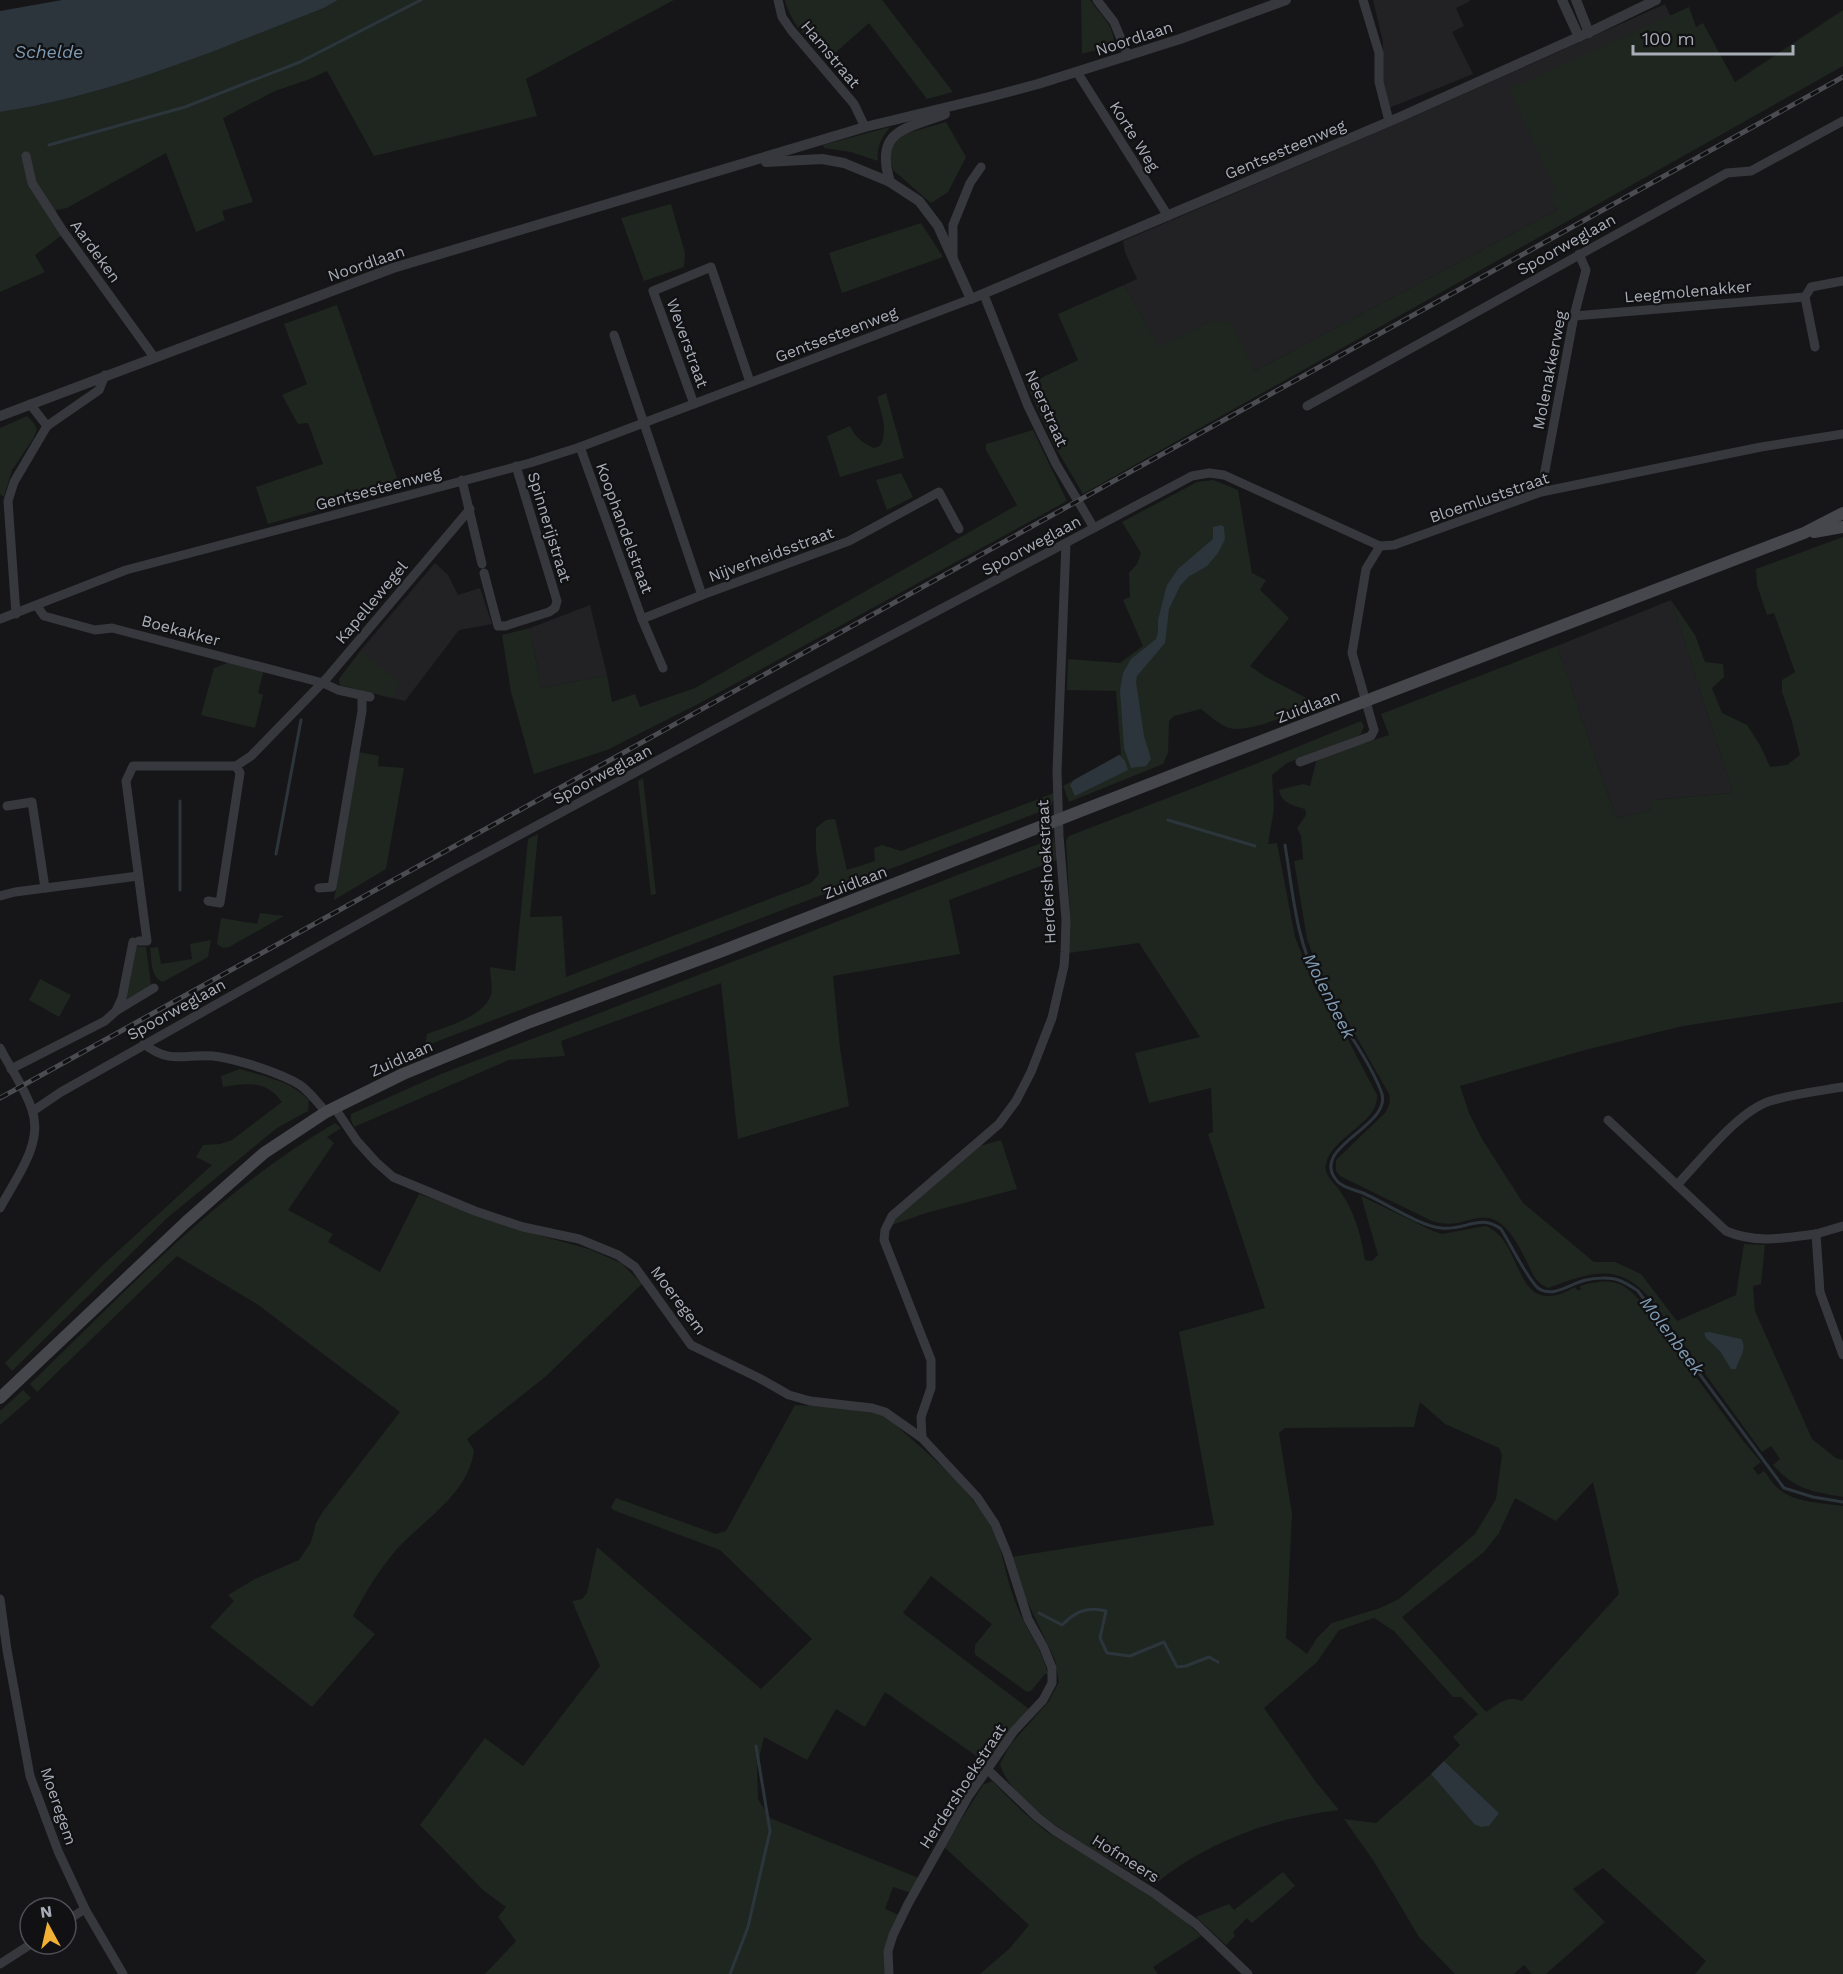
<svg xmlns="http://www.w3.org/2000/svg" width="1843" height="1974" viewBox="0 0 1843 1974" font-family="'Work Sans',sans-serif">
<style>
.built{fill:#222225}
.green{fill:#1e261f;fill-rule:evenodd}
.water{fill:#2c353c}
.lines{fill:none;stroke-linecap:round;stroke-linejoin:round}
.stream{stroke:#2c353c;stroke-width:3}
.minor{stroke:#37383d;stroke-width:9}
.tertiary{stroke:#37383d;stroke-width:10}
.secondary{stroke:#45474d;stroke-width:12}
.rail-casing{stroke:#4a4c52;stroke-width:5}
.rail{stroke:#111113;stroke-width:3;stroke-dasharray:9;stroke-linecap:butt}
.labels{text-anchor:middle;stroke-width:4.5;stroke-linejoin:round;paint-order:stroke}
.street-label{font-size:16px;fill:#a8adb8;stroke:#111113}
.water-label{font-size:18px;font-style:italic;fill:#7f9bb3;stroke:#111113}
</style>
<rect width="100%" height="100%" fill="#161618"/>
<g class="built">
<path d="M1373 0H1470V1L1456 8 1464 26 1452 32 1473 74 1389 108 1383 85V42Z"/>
<path d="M1665 4 1708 101 1645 150 1550 197 1557 210 1255 371 1225 323 1209 322 1159 348 1124 285 1137 279 1125 252 1123 241 1415 116Z"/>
<path d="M435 563 448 575 458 595 480 588 492 624 459 630 405 701 340 685 339 679 361 650Z"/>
<path d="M1671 600 1733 793 1652 800 1653 810 1616 818 1557 646Z"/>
<path d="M590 605 607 675 541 688 530 628Z"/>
</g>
<g class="green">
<path d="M338 0H674L526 79 537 116 374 156 327 71 310 79 275 91 223 118 253 202 222 211 225 220 196 232 166 153 67 208 56 210 61 236 35 255 45 272 0 292V112C113 95 218 49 324 8Z"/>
<path d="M785 0H882L953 92 927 99 869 23 827 60C810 41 791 25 785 0Z"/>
<path d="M1081 0H1090C1100 14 1115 26 1114 45L1082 54Z"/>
<path d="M1689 7 1696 27 1703 23 1735 82 1843 10V66L1083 494 1053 443 1027 385 1078 360 1058 314 1124 285 1159 347 1209 322 1223 321 1225 323 1230 322 1255 371 1557 210 1549 197 1557 192 1509 89Z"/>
<path d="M946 122 966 157 948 192 931 203 893 170 890 158 892 146 901 135Z"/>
<path d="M890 127C882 137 876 147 878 161L851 152 824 148 823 145Z"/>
<path d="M671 204 685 253 684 267 644 281 621 218Z"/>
<path d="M921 223 943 257 842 293 829 253Z"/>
<path d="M337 305 400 487 268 524 256 487 323 464 308 423 298 424 282 395 307 384 284 324Z"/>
<path d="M886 393 904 458 840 477 827 436 850 426C855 437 862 443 874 448L880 446C889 431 881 412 877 397Z"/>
<path d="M27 416 33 422 37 429 33 439 12 470 4 497 0 494V428Z"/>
<path d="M1033 430 1067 501 698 704 607 750 534 774 511 692 502 635 530 628 541 688 607 675 612 702 635 694 640 707 695 688 1017 505 986 450V444Z"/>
<path d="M901 473 913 497 887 510 876 480Z"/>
<path d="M1213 480 1238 490 1252 573 1266 580 1260 590 1289 618 1250 666 1266 677 1316 703C1295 711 1251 734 1229 728 1218 724 1210 716 1201 709L1174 716 1169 721 1168 753 1163 764 1069 802 1063 786 1121 754 1116 691 1067 690 1068 659 1120 663 1143 646 1123 600 1130 597 1129 573 1137 564 1141 553 1122 522 1197 482Z"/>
<path d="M1843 537V1002L1683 1026 1585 1050 1460 1086 1469 1113 1482 1139 1523 1203 1594 1262H1615L1641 1274 1677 1321 1736 1295 1744 1244 1765 1245 1761 1284 1753 1286 1755 1311 1812 1439 1836 1458 1843 1460V1497C1811 1491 1796 1490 1773 1465L1780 1459 1771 1446 1762 1452 1652 1301C1619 1260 1590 1273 1548 1288L1541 1284 1535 1278C1523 1257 1509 1212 1478 1218 1459 1222 1452 1227 1432 1221L1340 1176 1336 1171V1160L1386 1112 1390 1102 1389 1094 1319 971 1307 939 1294 861 1303 859 1301 836 1297 828 1306 815 1305 809C1294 806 1281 803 1279 790L1303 784 1310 786 1317 758 1389 735 1381 714 1557 646 1616 818 1652 810V800L1733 793 1671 600 1695 635 1705 662 1723 664 1724 677 1712 688 1722 713 1747 725 1761 747 1770 767 1787 765 1800 755 1791 718 1782 692V680L1795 672 1774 613 1767 615 1757 585 1756 569Z"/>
<path d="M361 651 400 683 391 698 340 685 339 679Z"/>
<path d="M230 662 264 669 258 693 263 695 255 728 201 715 214 668Z"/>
<path d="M1361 721 1364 727 1360 735 1287 763 1272 775 1274 809 1268 844 1277 843 1295 937 1315 988 1336 1024 1344 1032 1377 1095C1379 1123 1332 1136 1326 1164 1323 1175 1335 1183 1340 1191 1355 1212 1361 1236 1365 1260L1372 1261 1378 1255 1361 1196 1433 1231 1442 1234 1486 1226C1526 1242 1512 1323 1575 1287L1577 1290H1581L1580 1286C1606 1279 1621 1278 1640 1301L1744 1442 1761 1462 1753 1468 1758 1475 1764 1471C1769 1477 1773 1485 1779 1489 1795 1503 1823 1503 1843 1506V1974H1695L1706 1961 1603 1868 1573 1889 1605 1922 1546 1974H1532L1524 1965 1514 1974H1455L1419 1937 1373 1860 1344 1819 1376 1823 1431 1774 1474 1824 1499 1813 1444 1761 1460 1745 1453 1737 1478 1714 1461 1697H1453L1394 1631 1374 1618 1339 1630 1317 1662 1264 1708 1316 1782 1339 1810C1273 1818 1205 1842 1154 1885 1112 1860 1013 1811 1000 1764L1010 1745 1049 1701 1059 1682 1055 1660 1026 1599 1012 1557 1214 1525 1179 1332 1265 1308 1208 1134 1213 1132 1211 1088 1149 1103 1135 1053 1200 1037 1139 943 1069 953 1070 916 1066 840 1069 836 1248 767ZM1420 1402 1445 1424 1499 1448 1502 1455 1496 1499 1475 1534 1399 1599 1380 1608 1332 1623 1317 1638 1307 1654 1286 1638 1292 1514 1279 1433 1285 1428 1414 1427ZM1593 1482 1619 1594 1522 1701C1507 1695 1498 1704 1486 1712L1402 1617 1484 1552 1499 1533 1515 1498 1556 1521Z"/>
<path d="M359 752 379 756 378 766 404 768 386 869 334 900Z"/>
<path d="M643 778 656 894 651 895 638 781Z"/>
<path d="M1054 793V799L1050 808 425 1046 427 1034C446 1027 483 1017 491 995 493 988 490 975 490 967L515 971 528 839 538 834 530 917 562 916 566 977 811 883 819 874 816 850V828L826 820 835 819 847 870 875 861 874 848 882 845 901 851Z"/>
<path d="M1054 838 1057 860 949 900 960 954 833 976 840 1048 849 1106 738 1139 721 983 561 1041 565 1056 509 1060 354 1127 351 1120V1114L441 1074Z"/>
<path d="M260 913 284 916 229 947 223 948 217 944 221 918 257 924Z"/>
<path d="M211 940 208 957 163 982C150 978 152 959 150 948L158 947 161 964 192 959 190 944Z"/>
<path d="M134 946 146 947 151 985 148 989 123 1004Z"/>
<path d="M40 979 71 995 59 1017 29 1000Z"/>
<path d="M240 1069C264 1076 291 1081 309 1100L308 1111 277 1128 167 1218 12 1371 5 1363 106 1262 212 1165 196 1157 203 1145 220 1144 232 1140 282 1102C266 1080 248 1083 223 1087L221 1076Z"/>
<path d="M335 1123 341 1128 327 1137 334 1143 288 1210 333 1234 328 1242 380 1272 419 1194 516 1229 589 1249 621 1263 642 1284 545 1377 467 1439 474 1450C469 1494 423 1520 396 1550 379 1570 365 1593 353 1616L375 1634 312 1707 210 1627 234 1601 228 1595 255 1579 299 1560 311 1542 316 1523 324 1510 400 1412 257 1304 177 1256 37 1392 30 1384C126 1291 218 1191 335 1123Z"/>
<path d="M1001 1140 1017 1189 926 1213 892 1225 895 1219 904 1211 980 1146Z"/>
<path d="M23 1390 31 1398 0 1425V1411Z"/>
<path d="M795 1405C821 1407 858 1405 882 1415 891 1419 899 1428 907 1435 935 1459 976 1496 993 1530 1004 1553 1006 1580 1016 1604 1025 1629 1042 1648 1048 1674H1045L1031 1691 1027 1692 977 1656 975 1654V1645L992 1624 931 1576 903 1613 1029 1709 985 1762 885 1692 865 1727 836 1709 807 1760 764 1737 757 1768 758 1799 770 1818 919 1878 911 1893 893 1887 885 1909 899 1915C889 1935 883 1951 885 1974H485L516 1941 498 1917 506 1907 484 1891 420 1825 485 1738 523 1766 600 1666 572 1601 582 1599 587 1593 597 1547 761 1689 812 1639 720 1550 613 1510 611 1507 616 1498 716 1534 726 1531Z"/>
<path d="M992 1781 1022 1811 1047 1832 1130 1882 1183 1919 1201 1936 1153 1967 1158 1974H980L1010 1948 1029 1925 944 1847 983 1785Z"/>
<path d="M1283 1872 1295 1886 1252 1923 1247 1918 1233 1932 1235 1936 1226 1945 1196 1917 1229 1904 1234 1910Z"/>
</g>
<g class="water">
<path d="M62 0H338L324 8C218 49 113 95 0 112V11Z"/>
<path d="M1221 525 1224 527 1225 539 1218 553 1207 566 1188 577 1180 586 1169 609 1165 643 1137 676 1136 682 1144 736 1151 759 1146 766 1131 768 1124 748 1120 690 1123 673 1131 659 1156 639 1158 632V620L1167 585 1178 569 1213 539V527Z"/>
<path d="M1119 755 1125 761 1128 770 1075 796 1070 785 1074 780Z"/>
<path d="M1709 1332 1741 1339C1748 1349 1739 1358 1736 1369H1731L1720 1351 1706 1338 1704 1333Z"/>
<path d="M1444 1761 1499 1813 1489 1826 1481 1827 1474 1824 1431 1774Z"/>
</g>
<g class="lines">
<g class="stream">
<path d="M49 145 185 107 300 62 421 0"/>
<path d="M180 801V890"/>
<path d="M1168 820 1255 846"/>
<path d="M1285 845C1293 893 1296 942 1320 985 1339 1021 1366 1054 1381 1091 1396 1126 1305 1147 1338 1182 1344 1188 1355 1190 1363 1193 1384 1202 1420 1226 1441 1228 1465 1231 1480 1213 1501 1229 1510 1243 1528 1280 1538 1288 1553 1299 1571 1283 1586 1280 1595 1278 1609 1277 1618 1280 1625 1282 1632 1287 1638 1291L1784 1488 1813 1497 1843 1502"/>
<path d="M276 854 301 720"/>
<path d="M1039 1613 1062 1625C1075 1612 1087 1606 1106 1611L1100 1638 1107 1653 1130 1656 1164 1642 1177 1667 1186 1666 1209 1657 1218 1662"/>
<path d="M730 1974 748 1927 770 1831 756 1746"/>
</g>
<g class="minor">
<path d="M778 0 782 17 791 30 854 104 865 127"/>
<path d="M1097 0 1114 22 1128 56"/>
<path d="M1363 0 1379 53V82L1389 121"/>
<path d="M1077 72 1168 216"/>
<path d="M26 156 32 183 63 231 154 357"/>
<path d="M953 257V225L970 183 981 167"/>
<path d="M984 295 1028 406 1056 464 1094 528"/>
<path d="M1574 316 1805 297"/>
<path d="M614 335 702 595"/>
<path d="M1815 347 1805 297 1811 287 1843 281"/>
<path d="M30 404 47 426"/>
<path d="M694 404 653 291 711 267 750 382"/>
<path d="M1307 406 1727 173 1751 171 1843 121"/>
<path d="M580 447 642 619 663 668"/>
<path d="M462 480 482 564"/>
<path d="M1541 492 1574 316 1586 270 1579 254"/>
<path d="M484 573 498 626H505L549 612 555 608 557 601 516 466"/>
<path d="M37 606 44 616 95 630 112 628 323 683 338 690 370 697"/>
<path d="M16 614 8 501 14 482 47 426 99 390 105 375"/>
<path d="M0 619 126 570 530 463 580 447 971 299"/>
<path d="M642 619 702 595 849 541 939 492 959 529"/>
<path d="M1300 762 1371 736 1374 730 1352 653 1366 569 1380 546"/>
<path d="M7 806 32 802 45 888"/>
<path d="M319 888 332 887 362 711V695"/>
<path d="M0 896 15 892 138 876"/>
<path d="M208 901 220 903 240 773 236 766"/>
<path d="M139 941H147L126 781 133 766H236L251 756 327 678 470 509"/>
<path d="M116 1011 154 988"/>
<path d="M144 1044C173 1067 189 1051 220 1057 242 1061 281 1073 300 1085 309 1091 318 1103 326 1112"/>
<path d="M0 1048C10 1068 25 1088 32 1110 44 1144 15 1179 0 1208"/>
<path d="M11 1069 105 1021 116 1011 122 998 133 942"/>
<path d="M334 1107 357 1141 376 1162 393 1177 475 1211 523 1227 579 1239 618 1255 635 1267 691 1345 759 1378 789 1395 810 1401 872 1408 885 1412 922 1438"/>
<path d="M33 1111 61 1092 449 873 775 697 1192 476 1209 473 1224 475 1380 546 1394 545 1541 492 1761 447 1843 434"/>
<path d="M1608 1120 1726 1231C1756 1244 1785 1238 1816 1234"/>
<path d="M1677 1185C1701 1160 1737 1112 1770 1101 1793 1094 1819 1091 1843 1087"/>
<path d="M1843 1226 1816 1234 1820 1292 1843 1355"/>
<path d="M0 1599 7 1650 30 1776 58 1851 85 1909 123 1974"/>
<path d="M988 1770 1037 1817 1055 1831 1155 1894 1196 1924 1248 1974"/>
<path d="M66 1921 85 1909"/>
<path d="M0 1964 31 1944"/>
<path d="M889 1974 888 1951 893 1935 908 1904 968 1797 1014 1731 1043 1700 1052 1683V1668L1044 1648 1028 1619 1007 1553 995 1524 977 1497 922 1438 921 1417 931 1388V1360L884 1240 885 1230 892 1216 999 1124 1016 1101 1031 1072 1052 1018 1064 966 1065 952 1066 920 1059 836 1057 771 1066 543"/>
</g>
<g class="tertiary">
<path d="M1562 0 1579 37"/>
<path d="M1576 0 1589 33"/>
<path d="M766 162 822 159 844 163 890 182 919 201 938 226 971 299 1400 117 1594 30 1656 0"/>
<path d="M890 182C874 130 905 129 945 114"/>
<path d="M0 416 393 268 865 127 989 97 1038 84 1180 39 1286 0"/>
</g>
<g class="secondary">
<path d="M1814 532 1843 527"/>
<path d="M0 1398 186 1222 264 1153 326 1112 403 1074 530 1022 722 951 1201 764 1804 533 1843 513"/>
</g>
<defs>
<path id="rail" d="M0 1098 1843 77"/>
</defs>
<use href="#rail" class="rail-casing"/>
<use href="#rail" class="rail"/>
</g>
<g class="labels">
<g class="street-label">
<text transform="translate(1134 38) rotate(-18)" y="6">Noordlaan</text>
<text transform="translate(831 54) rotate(50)" y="6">Hamstraat</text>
<text transform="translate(1135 136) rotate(58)" y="6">Korte Weg</text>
<text transform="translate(1285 149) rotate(-23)" y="6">Gentsesteenweg</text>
<text transform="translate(1566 244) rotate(-29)" y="6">Spoorweglaan</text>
<text transform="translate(96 251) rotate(54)" y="6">Aardeken</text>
<text transform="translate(366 263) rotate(-19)" y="6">Noordlaan</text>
<text transform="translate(1688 291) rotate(-5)" y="6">Leegmolenakker</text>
<text transform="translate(836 334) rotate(-21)" y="6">Gentsesteenweg</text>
<text transform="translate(688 343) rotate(70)" y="6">Weverstraat</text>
<text transform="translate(1549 370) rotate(-79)" y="6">Molenakkerweg</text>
<text transform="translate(1047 408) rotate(66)" y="6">Neerstraat</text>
<text transform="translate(378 488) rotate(-15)" y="6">Gentsesteenweg</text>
<text transform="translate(1489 497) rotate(-19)" y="6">Bloemluststraat</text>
<text transform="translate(550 527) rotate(73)" y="6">Spinnerijstraat</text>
<text transform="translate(625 528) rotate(70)" y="6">Koophandelstraat</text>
<text transform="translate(1031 545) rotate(-28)" y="6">Spoorweglaan</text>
<text transform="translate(771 554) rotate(-20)" y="6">Nijverheidsstraat</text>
<text transform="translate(371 602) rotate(-50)" y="6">Kapellewegel</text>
<text transform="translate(181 630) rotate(15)" y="6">Boekakker</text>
<text transform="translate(1308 706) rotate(-21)" y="6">Zuidlaan</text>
<text transform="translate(602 774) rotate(-28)" y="6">Spoorweglaan</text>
<text transform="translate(1046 872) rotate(-93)" y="6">Herdershoekstraat</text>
<text transform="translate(855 882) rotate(-21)" y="6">Zuidlaan</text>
<text transform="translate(176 1009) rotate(-29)" y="6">Spoorweglaan</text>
<text transform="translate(401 1058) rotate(-24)" y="6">Zuidlaan</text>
<text transform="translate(679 1300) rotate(53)" y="6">Moeregem</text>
<text transform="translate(962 1786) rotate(-57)" y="6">Herdershoekstraat</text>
<text transform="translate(59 1806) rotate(71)" y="6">Moeregem</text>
<text transform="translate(1126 1858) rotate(32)" y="6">Hofmeers</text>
</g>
<g class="water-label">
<text x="49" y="58">Schelde</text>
<text transform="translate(1329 996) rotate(63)" y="6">Molenbeek</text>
<text transform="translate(1672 1336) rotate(53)" y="6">Molenbeek</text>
</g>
</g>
<g transform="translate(48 1926) rotate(352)"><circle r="28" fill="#111113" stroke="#4d4f55" stroke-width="1.5"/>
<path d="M0-4.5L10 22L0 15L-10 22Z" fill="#f2b134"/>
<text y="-9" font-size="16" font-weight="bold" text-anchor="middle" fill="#a8adb8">N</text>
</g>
<path d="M1633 45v9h160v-9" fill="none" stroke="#a8adb8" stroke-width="3"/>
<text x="1642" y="45" font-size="18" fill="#a8adb8" stroke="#111113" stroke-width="4.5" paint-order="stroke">100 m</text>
</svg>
